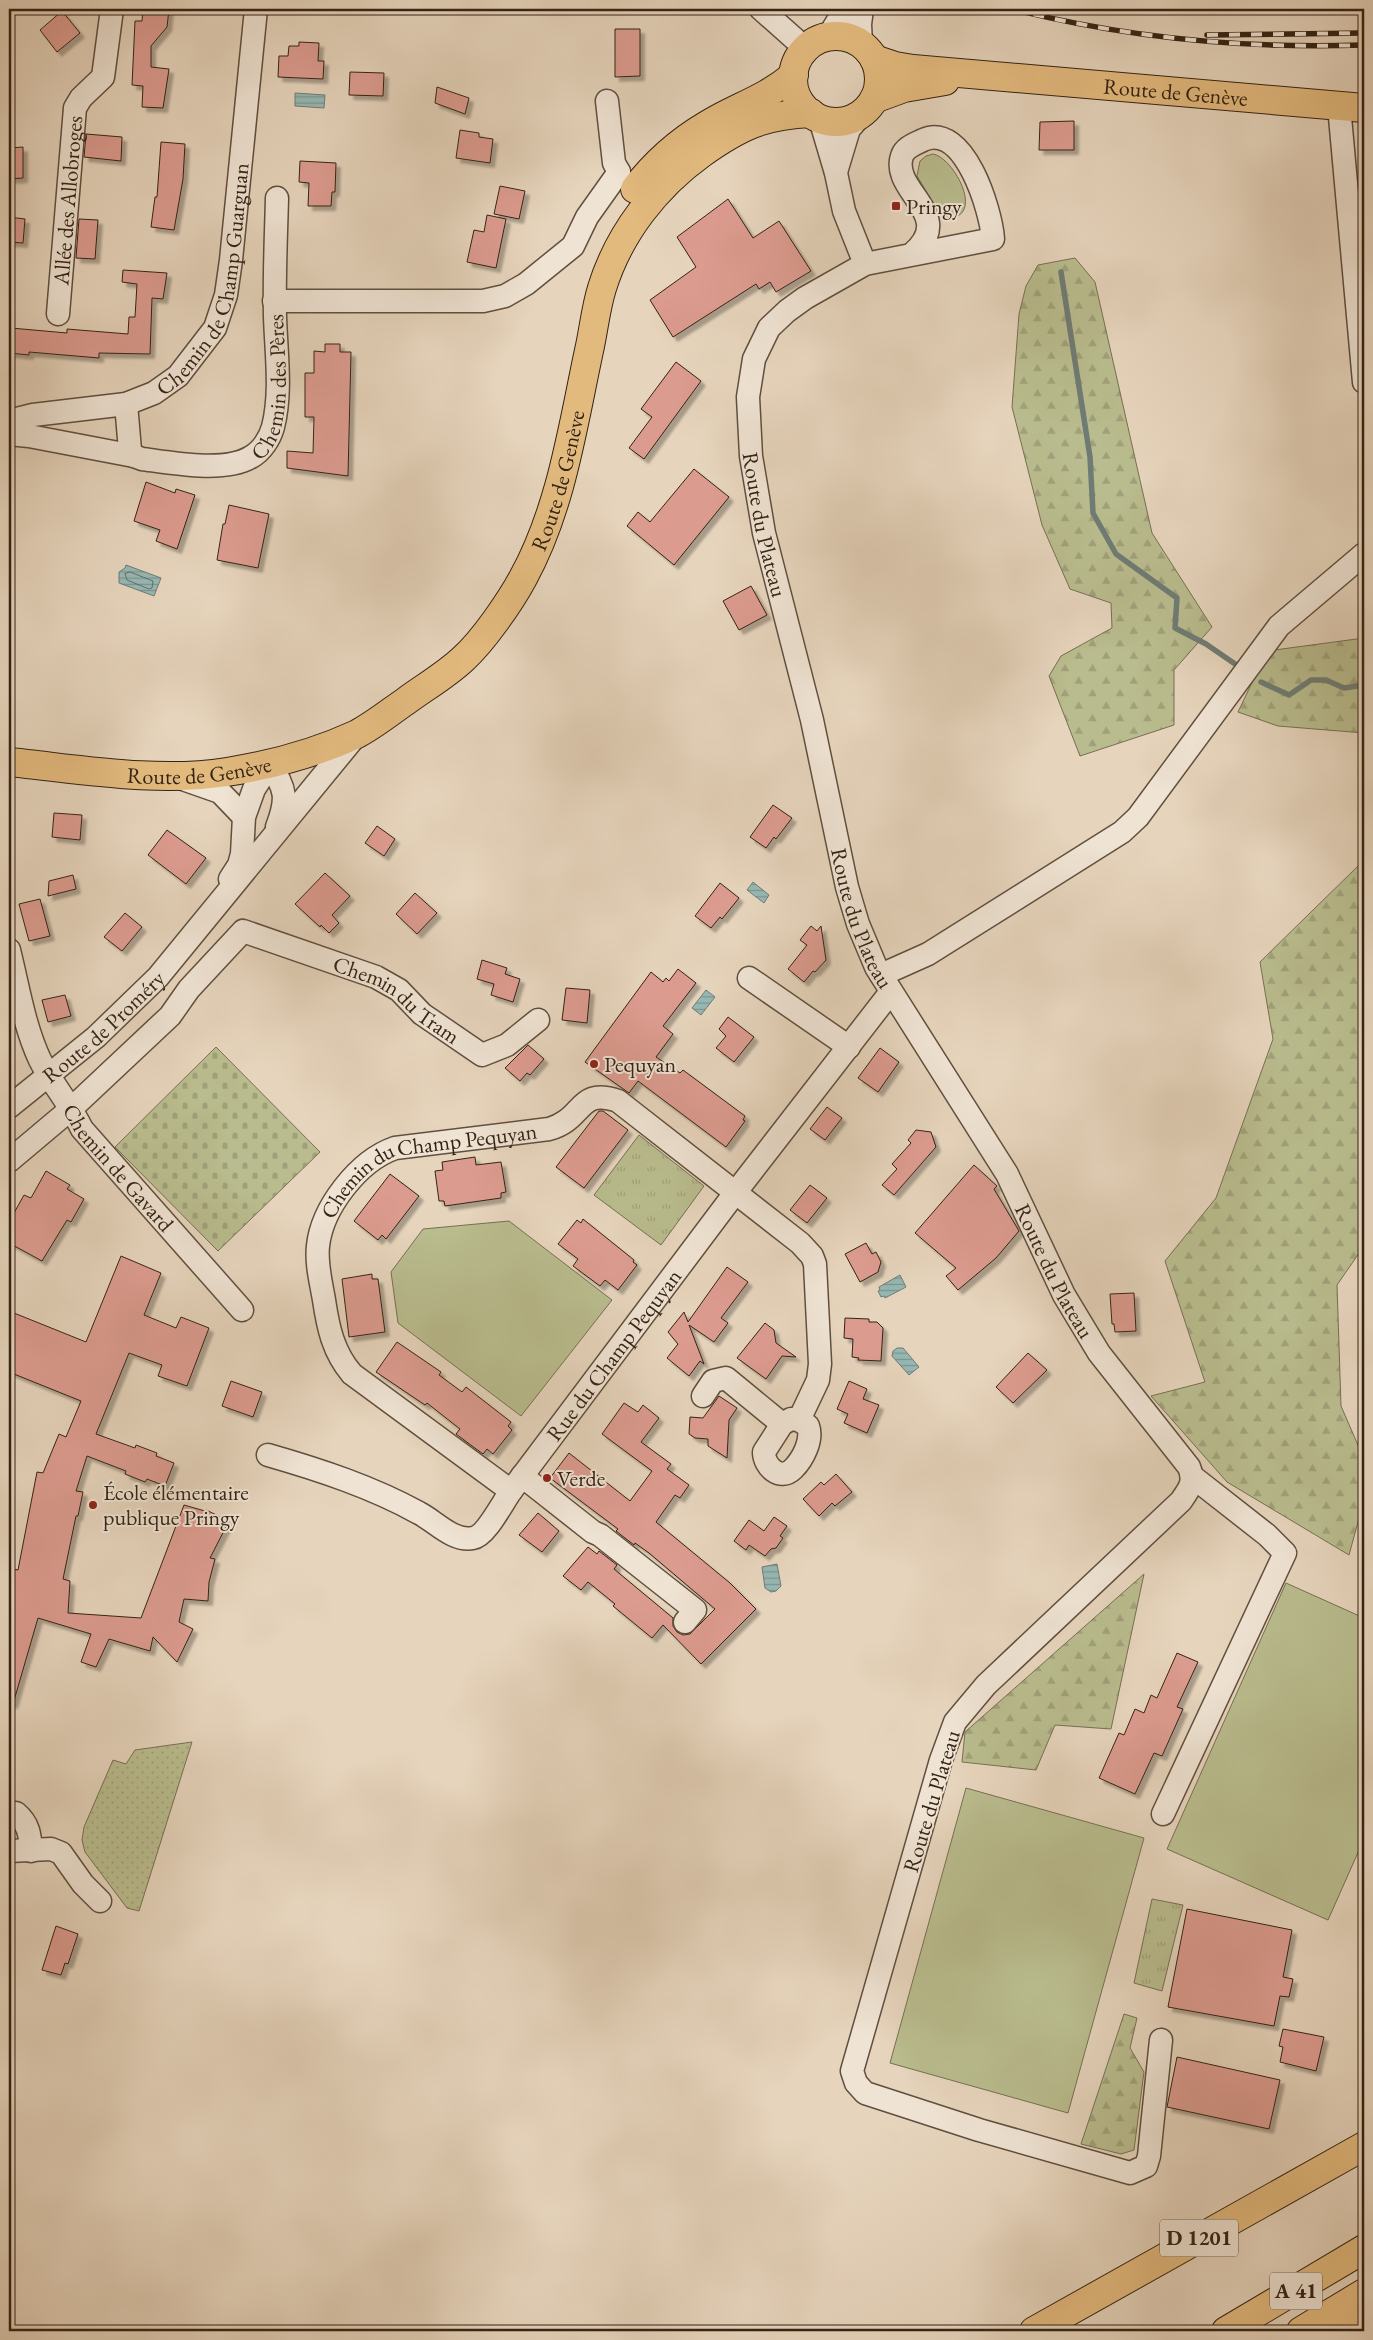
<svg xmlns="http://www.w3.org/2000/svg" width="1373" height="2340" viewBox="0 0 1373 2340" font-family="'EB Garamond',serif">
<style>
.grass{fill:#b9bc8e;stroke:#767051}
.forest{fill:url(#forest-firs);stroke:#767051}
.cemetery{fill:url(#cemetery-stones);stroke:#767051}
.park{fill:url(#park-tufts);stroke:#767051}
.garden{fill:url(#garden-dots);stroke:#767051}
.water{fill:url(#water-rules);stroke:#6f7c74}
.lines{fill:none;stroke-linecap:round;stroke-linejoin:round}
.shore{stroke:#656e64;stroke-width:1}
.stream{stroke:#6f7c74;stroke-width:5.5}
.building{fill:#dc9b8f;stroke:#342314;filter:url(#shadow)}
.minor-casing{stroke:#604f3e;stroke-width:25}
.major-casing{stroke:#342314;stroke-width:30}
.highway-casing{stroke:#342314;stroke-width:30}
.minor{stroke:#efe3d3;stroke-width:22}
.major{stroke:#e3ba7e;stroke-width:28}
.highway{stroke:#e3ba7e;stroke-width:28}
.rail-casing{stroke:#342314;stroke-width:5.5}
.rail{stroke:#efe3d3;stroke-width:4;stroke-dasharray:11;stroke-linecap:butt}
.poi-dot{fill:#8f2418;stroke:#efe3d3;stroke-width:2}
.labels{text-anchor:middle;stroke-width:4;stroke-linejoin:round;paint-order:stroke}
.shield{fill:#efe3d3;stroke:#6c5d4d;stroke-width:1}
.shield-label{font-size:21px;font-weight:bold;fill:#342314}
.street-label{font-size:22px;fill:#342314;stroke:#efe3d3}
.poi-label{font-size:22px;fill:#342314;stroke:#efe3d3;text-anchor:start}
</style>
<defs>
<pattern id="forest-firs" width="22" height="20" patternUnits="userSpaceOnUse" patternTransform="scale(1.25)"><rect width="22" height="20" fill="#b9bc8e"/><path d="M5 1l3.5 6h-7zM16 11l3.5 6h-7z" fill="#a0a17a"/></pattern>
<pattern id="cemetery-stones" width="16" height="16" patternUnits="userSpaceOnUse" patternTransform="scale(1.25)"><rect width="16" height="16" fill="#b9bc8e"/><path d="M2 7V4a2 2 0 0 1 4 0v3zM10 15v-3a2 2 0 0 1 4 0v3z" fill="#a0a17a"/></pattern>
<pattern id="park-tufts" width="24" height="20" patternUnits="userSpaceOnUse" patternTransform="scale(1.25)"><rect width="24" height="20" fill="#b9bc8e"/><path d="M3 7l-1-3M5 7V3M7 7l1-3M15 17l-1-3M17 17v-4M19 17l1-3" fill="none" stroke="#a0a17a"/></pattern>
<pattern id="garden-dots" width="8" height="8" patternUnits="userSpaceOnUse" patternTransform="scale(1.25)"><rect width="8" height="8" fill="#b9bc8e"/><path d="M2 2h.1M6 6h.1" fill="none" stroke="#a0a17a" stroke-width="1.8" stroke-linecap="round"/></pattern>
<pattern id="water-rules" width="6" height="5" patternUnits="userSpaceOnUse" patternTransform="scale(1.25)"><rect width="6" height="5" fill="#96b8b4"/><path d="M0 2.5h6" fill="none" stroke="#7b9591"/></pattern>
<filter id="shadow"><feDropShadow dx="4.5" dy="4.5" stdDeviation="1" flood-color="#0004"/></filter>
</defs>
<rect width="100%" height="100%" fill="#e6d4bc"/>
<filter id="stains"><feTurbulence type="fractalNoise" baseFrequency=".004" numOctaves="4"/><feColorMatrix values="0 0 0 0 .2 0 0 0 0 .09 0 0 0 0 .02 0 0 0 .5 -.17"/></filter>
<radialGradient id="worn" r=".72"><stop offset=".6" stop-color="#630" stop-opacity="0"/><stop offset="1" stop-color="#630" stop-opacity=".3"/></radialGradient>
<g class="grass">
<path d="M933 154C951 157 979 204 958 216 955 218 950 217 947 218L932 201 917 176 920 161 926 156Z"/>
<path d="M509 1221 612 1300 521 1416 398 1323 391 1272 423 1229Z"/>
<path d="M1286 1583 1364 1618V1839L1328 1920 1167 1849Z"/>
<path d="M966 1788 1144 1838 1068 2113 890 2063Z"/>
</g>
<g class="forest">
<path d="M1075 258 1095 282 1152 533 1212 627 1174 670V725L1080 756 1049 676 1061 656 1112 628 1111 603 1070 589 1042 525 1012 407 1019 314 1026 286 1038 265Z"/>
<path d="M1364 638V733L1278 726 1238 712 1267 651Z"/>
<path d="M1358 866 1364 869V1246L1337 1285 1341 1406 1364 1459V1500L1349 1555 1227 1482 1151 1396 1205 1382 1165 1261 1216 1198 1273 1039 1260 962Z"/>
<path d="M1144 1574 1111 1729 1055 1725 1036 1770 962 1762 965 1732Z"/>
<path d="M1124 2014 1137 2018 1130 2048 1144 2072 1134 2150 1121 2154 1081 2144Z"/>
</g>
<path class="cemetery" d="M216 1047 320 1152 218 1251 115 1147Z"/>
<g class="park">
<path d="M639 1135 704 1186 661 1245 594 1195Z"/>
<path d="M1152 1899 1183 1905 1162 1991 1134 1983Z"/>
</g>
<path class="garden" d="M192 1742 139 1911 127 1908 85 1852 82 1840 84 1827 113 1760 126 1764 135 1750Z"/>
<g class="water">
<path d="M295 93 325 95 324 108 295 106Z"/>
<path d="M126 565 161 578 154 596 119 583V572L125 568Z"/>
<path d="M753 882 769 895 764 903 747 890Z"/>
<path d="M706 990 715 997 701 1015 692 1008Z"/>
<path d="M900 1275 906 1287 885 1298 884 1296 881 1297 878 1291 880 1290 879 1287Z"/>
<path d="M897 1348H903L919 1367 909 1375 892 1356 893 1351Z"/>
<path d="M777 1564 781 1586 776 1591 771 1592 765 1588 762 1567Z"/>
</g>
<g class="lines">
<path class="shore" d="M130 572 153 581 152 588 149 589 127 580 125 574Z"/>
<g class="stream">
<path d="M1061 272 1090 457 1093 513 1116 554 1177 598 1175 628 1206 644 1238 666"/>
<path d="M1261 682 1289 695 1311 680H1326L1344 688 1364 685"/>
</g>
</g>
<g class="building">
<path d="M143 9H169L167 27 151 46V67L169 69 163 108 142 107 143 86 132 85 135 21H142Z"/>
<path d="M62 11 80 33 57 52 40 30Z"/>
<path d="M615 29H640V76L615 77Z"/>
<path d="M299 42 319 43 318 61H324L323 79 278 77 279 56H288L289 46H299Z"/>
<path d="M350 72 384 73 383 96 349 95Z"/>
<path d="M437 87 469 98 465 114 435 103Z"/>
<path d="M1074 121V150H1039L1040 122Z"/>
<path d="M460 130 479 133V137L493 139 490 163 456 158Z"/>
<path d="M86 134 122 137 121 161 84 157Z"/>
<path d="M161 142 185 144 183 179 174 230 151 227 155 197H157Z"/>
<path d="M23 147V178L9 179V148Z"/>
<path d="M300 161 336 163 335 192H332L331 206H308L309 183 299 182Z"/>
<path d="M500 186 525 191 519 219 494 214Z"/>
<path d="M728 199 753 238 779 221 811 271 776 292 770 282 759 289 756 284 673 337 650 300 696 267 677 237Z"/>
<path d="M487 215 506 219 496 268 467 262 474 230 484 232Z"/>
<path d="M9 217 25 219 23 243 9 242Z"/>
<path d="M79 219 98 220 95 259 76 258Z"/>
<path d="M123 270 167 273 163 299 152 298 150 354 99 353V358L29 352V355L9 353 11 328 67 333V329L128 334 129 317H135L137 284 122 282Z"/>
<path d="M325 344H340V352H351L348 476 287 468V451L313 453 314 417H305V373H314V351L325 352Z"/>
<path d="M676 362 701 381 644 459 629 448 652 417 641 409Z"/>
<path d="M694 469 729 497 674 565 627 526 638 512 650 522Z"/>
<path d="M146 482 175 493 176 489 195 495 177 549 156 541 160 530 134 521Z"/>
<path d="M229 505 269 514 258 568 217 560 223 524H225Z"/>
<path d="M751 586 767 615 739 630 723 601Z"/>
<path d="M773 805 792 818 776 839 774 837 766 848 750 837Z"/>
<path d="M54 813 82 815 80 840 52 837Z"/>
<path d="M377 826 395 839 384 856 365 843Z"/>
<path d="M167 830 206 858 186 884 148 855Z"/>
<path d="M325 873 350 896 332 915 339 923 329 933 321 925 320 927 295 904Z"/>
<path d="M73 875 76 889 48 896 49 881Z"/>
<path d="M720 883 739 898 722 919 720 917 711 928 695 916Z"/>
<path d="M415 893 437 913 417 934 396 914Z"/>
<path d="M40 899 50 936 29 941 19 904Z"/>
<path d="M125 913 142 927 122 951 104 937Z"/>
<path d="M811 926 817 931 821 926 826 960 815 972 813 971 804 982 788 969 807 945 800 940Z"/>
<path d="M482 960 507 968 505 974 520 979 513 1002 491 995 494 984 477 979Z"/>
<path d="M678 969 696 983 663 1026 673 1034 656 1057 680 1073 683 1070 745 1116 743 1120 745 1121 726 1147 638 1081 629 1093 585 1062 651 972 663 982 666 978 669 981Z"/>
<path d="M566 988 590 990 587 1023 562 1020Z"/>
<path d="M65 995 71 1016 48 1022 42 1000Z"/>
<path d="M728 1017 754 1037 734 1062 716 1048 726 1036 719 1029Z"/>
<path d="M528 1045 544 1059 530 1075 527 1073 520 1081 505 1068Z"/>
<path d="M880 1048 899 1062 878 1092 858 1078Z"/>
<path d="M827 1107 842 1118 825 1140 810 1129Z"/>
<path d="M599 1111H603L628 1130 584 1188 556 1167Z"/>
<path d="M916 1130 931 1132 936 1147 894 1195 882 1185 897 1169 892 1164 911 1143 908 1140Z"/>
<path d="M475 1157 476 1165 501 1162 506 1192 501 1193V1198L445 1206 444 1201H439L435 1171 443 1170 442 1162Z"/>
<path d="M974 1165 997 1186 994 1189 1019 1231 996 1258 958 1290 946 1276 956 1268 915 1233Z"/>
<path d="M46 1171 70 1185 67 1189 84 1199 71 1222 67 1220 42 1261 9 1243V1222L24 1195 31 1198Z"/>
<path d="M390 1174 419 1196 386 1239 382 1235 378 1240 354 1221Z"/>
<path d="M810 1185 827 1198 807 1223 790 1210Z"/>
<path d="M583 1219 634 1260 633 1262 637 1265 618 1290 605 1280 600 1286 573 1266 578 1259 558 1244 577 1220 581 1223Z"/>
<path d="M866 1243 872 1254 876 1252 881 1262 878 1272 860 1282 845 1254Z"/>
<path d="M121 1256 161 1273 144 1315 176 1328 181 1317 209 1328 187 1386 158 1376 162 1365 129 1353 96 1434 135 1448 136 1445 157 1453 156 1456 174 1463 165 1486 147 1479 145 1482 125 1474 126 1471 87 1456 76 1491 83 1492 78 1516H76L63 1579 70 1581 68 1613 141 1618 184 1505 205 1511 206 1510 229 1521 210 1558 215 1559 209 1582 208 1601 184 1599 179 1622 193 1629 177 1662 153 1637 150 1651 109 1639 96 1667 81 1662 91 1634 38 1618 13 1704 9 1703V1568L18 1570 37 1472 43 1473 59 1434 66 1437 81 1401 9 1372V1311L86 1342Z"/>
<path d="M727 1267 748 1282 721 1318 728 1323 714 1342 689 1325 704 1364 700 1361 689 1376 667 1358 678 1344 668 1332 684 1312 688 1322Z"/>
<path d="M372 1274V1279H378L385 1332 349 1337 342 1279Z"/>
<path d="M1134 1293 1136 1331 1115 1332 1114 1324H1112L1110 1294Z"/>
<path d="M845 1318 869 1319V1322H877L883 1328 881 1361 858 1360 859 1358 852 1357 853 1339 844 1338Z"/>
<path d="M765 1323 774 1330 776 1343 796 1357 782 1356 766 1379 737 1358Z"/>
<path d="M397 1342 441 1372 439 1375 462 1392 466 1387 511 1422 508 1426 512 1430 493 1454 487 1449 483 1454 456 1434 460 1429 427 1403 425 1405 376 1372Z"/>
<path d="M1028 1353 1047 1370 1013 1403 996 1387Z"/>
<path d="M231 1381 262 1392 253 1417 222 1406Z"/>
<path d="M849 1381 867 1389 863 1399 879 1405 867 1433 844 1423 848 1414 837 1409Z"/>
<path d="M719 1396 737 1408 729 1420 727 1458 708 1446V1439L695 1438 689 1434 690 1417 703 1418Z"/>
<path d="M624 1403 638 1412 643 1405 659 1418 641 1442 671 1464 667 1469 689 1485 680 1498 675 1495 656 1522 730 1583 756 1609 701 1664 663 1625 652 1638 613 1606 615 1604 588 1582 581 1590 563 1576 588 1547 597 1554 599 1551 617 1565 614 1569 673 1618V1626L677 1632 683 1635 690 1634 715 1609 649 1553 635 1543 634 1545 616 1531 618 1529 550 1478 569 1453 630 1501 652 1471 602 1434Z"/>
<path d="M836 1474 852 1492 835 1506 832 1503 819 1516 803 1499 821 1482 824 1485Z"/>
<path d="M538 1513 559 1531 542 1552 519 1535Z"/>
<path d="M774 1517 787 1526 780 1536 783 1538 776 1548 771 1549 765 1556 749 1545 746 1550 734 1541 749 1520 764 1531Z"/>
<path d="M1177 1653 1198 1662 1177 1707 1183 1709 1162 1756 1154 1753 1135 1794 1099 1778 1119 1733 1124 1735 1135 1709 1144 1713 1151 1695 1157 1698Z"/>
<path d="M1187 1909 1292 1930 1283 1977 1293 1979 1289 1997 1280 1996 1274 2026 1168 2007Z"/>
<path d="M56 1926 78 1934 68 1964 65 1963 61 1975 42 1970Z"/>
<path d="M1283 2029 1324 2037 1316 2071 1280 2062 1283 2047 1279 2046Z"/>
<path d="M1177 2057 1280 2080 1269 2129 1167 2107Z"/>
</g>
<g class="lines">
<defs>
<g id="minor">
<path d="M761 9 806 49"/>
<path d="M828 37 845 9"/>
<path d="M861 44 860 24 862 9"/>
<path d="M607 101 614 163 619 172"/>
<path d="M1339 106 1364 382"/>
<path d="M820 119 836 173 844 211 865 264"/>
<path d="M836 172 849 129 864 112"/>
<path id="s1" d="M912 254C958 215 890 191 902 156 905 147 915 144 923 140 964 121 991 210 993 239L865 264 805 298 787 311 769 328 754 359 748 397 751 456 764 533 812 720 847 887 858 924 876 967 1007 1174 1064 1295 1099 1353 1189 1467C1195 1482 1190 1488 1181 1501L986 1685 955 1722 941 1760 852 2071 856 2083 865 2093 979 2130 1130 2173 1146 2166 1149 2156 1161 2040"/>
<path d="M274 301H483L505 296 526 284 573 246 587 217 619 172"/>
<path id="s2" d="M58 314 75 108 81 98 103 77 112 9"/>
<path id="s3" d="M126 404 130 450 134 456 142 459C172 463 225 473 251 457 262 451 270 438 273 427 282 392 276 352 275 316 274 277 276 237 277 198"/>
<path id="s4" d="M9 421 33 415 126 404 154 393 178 376 215 328 226 295 231 260 256 9"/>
<path d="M9 434 29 436 134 456"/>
<path d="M180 778 220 792 244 817"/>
<path d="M230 879 239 865 242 854 244 817 254 789 270 764C286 790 288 798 277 827"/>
<path id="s5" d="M9 950C18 986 24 1026 40 1060 52 1084 70 1104 82 1129L242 1310"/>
<path d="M881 975 928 954 1122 832 1138 817 1279 626 1364 554"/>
<path d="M749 978 849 1047"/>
<path id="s6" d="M9 1107 96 1037 158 977 358 733"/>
<path id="s7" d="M9 1161 72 1108 170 1016 189 989 243 931 376 977 399 990 422 1014 482 1055 507 1045 538 1020"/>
<path d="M703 1396 713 1381 726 1378 782 1424"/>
<path d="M791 1419 799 1420 808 1426C813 1440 803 1459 793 1469 780 1482 764 1466 764 1452L782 1424Z"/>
<path id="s8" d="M268 1455C320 1470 372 1487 419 1513 435 1521 453 1542 473 1538 486 1536 503 1502 511 1491L735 1193 890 993"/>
<path d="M522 1476 593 1532 600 1535 695 1610 685 1622"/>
<path id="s9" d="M511 1491 352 1374C333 1352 328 1327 324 1300 321 1282 316 1264 318 1246 322 1208 358 1161 395 1148L549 1129C585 1119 577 1087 618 1101L800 1243 812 1256 815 1264 820 1364 818 1380 799 1420"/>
<path d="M16 1813C29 1824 30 1835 31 1851"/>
<path d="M1163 1814 1285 1553 1267 1535 1193 1477"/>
<path d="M9 1851 51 1849 61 1853 83 1884 100 1901"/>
</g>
<g id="major">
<circle cx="836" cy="79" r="43"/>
<path id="s10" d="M874 59 895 66 913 69 1364 108"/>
<path d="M874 99 904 88 945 81"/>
<path d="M635 189C654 164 680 141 707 125 738 106 764 100 794 75"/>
<path id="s11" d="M9 762C79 769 157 783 227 772 271 765 316 753 357 734 374 725 390 712 406 701 425 687 446 675 463 659 483 641 510 602 523 578 562 507 573 424 590 346 594 327 596 307 602 288 619 233 656 186 702 153 740 126 764 115 811 113"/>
</g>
<g id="highway">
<path d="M1034 2331 1364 2146"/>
<path d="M1226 2331 1364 2249"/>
<path d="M1301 2331 1364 2293"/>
<path d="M1348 2331 1364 2322"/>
</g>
</defs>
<use href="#minor" class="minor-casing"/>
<use href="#major" class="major-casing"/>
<use href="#highway" class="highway-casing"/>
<use href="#minor" class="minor"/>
<use href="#major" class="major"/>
<use href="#highway" class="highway"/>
<defs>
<g id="rail">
<path d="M1012 9C1127 38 1246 49 1364 45"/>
<path d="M1207 35 1364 33"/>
</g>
</defs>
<use href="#rail" class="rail-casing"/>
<use href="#rail" class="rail"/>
</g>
<g class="poi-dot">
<rect x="891" y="201" width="10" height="10" rx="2.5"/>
<circle cx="594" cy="1064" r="5"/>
<circle cx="547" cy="1478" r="5"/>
<circle cx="93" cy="1505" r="5"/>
</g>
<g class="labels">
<g class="shield">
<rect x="1160" y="2219.5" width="78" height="37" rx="4"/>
<rect x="1270" y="2272.5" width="52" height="37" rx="4"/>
</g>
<g class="shield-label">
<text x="1199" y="2245">D 1201</text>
<text x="1296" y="2298">A 41</text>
</g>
<g class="street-label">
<text dy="8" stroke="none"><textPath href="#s10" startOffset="304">Route de Genève</textPath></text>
<text dy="8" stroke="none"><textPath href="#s2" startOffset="114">Allée des Allobroges</textPath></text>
<text dy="8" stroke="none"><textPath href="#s4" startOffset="280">Chemin de Champ Guarguan</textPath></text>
<text dy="8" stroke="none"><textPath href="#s3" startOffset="250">Chemin des Pères</textPath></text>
<text dy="8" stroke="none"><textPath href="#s11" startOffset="690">Route de Genève</textPath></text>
<text dy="8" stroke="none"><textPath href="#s1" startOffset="722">Route du Plateau</textPath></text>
<text dy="8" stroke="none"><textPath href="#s11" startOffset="191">Route de Genève</textPath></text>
<text dy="8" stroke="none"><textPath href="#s1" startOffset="1128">Route du Plateau</textPath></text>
<text dy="8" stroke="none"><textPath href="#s7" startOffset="499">Chemin du Tram</textPath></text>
<text dy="8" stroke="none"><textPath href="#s6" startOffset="124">Route de Proméry</textPath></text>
<text dy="8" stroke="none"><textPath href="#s5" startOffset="248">Chemin de Gavard</textPath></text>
<text dy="8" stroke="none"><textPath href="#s9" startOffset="484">Chemin du Champ Pequyan</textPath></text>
<text dy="8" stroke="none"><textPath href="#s1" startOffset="1532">Route du Plateau</textPath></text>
<text dy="8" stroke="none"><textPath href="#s8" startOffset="455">Rue du Champ Pequyan</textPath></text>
<text transform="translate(931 1801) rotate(-73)" y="8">Route du Plateau</text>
</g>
<g class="poi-label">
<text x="906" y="214">Pringy</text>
<text x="604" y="1072">Pequyan</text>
<text x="557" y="1486">Verde</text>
<text x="103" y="1500">École élémentaire<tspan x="103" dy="25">publique Pringy</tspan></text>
</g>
</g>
<rect width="1373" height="2340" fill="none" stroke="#e6d4bc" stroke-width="30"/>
<rect x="10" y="10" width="1353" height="2320" fill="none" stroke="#342314" stroke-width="2.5"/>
<rect x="15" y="15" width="1343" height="2310" fill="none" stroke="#342314"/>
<rect width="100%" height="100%" filter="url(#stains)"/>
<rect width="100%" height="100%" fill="url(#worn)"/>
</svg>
